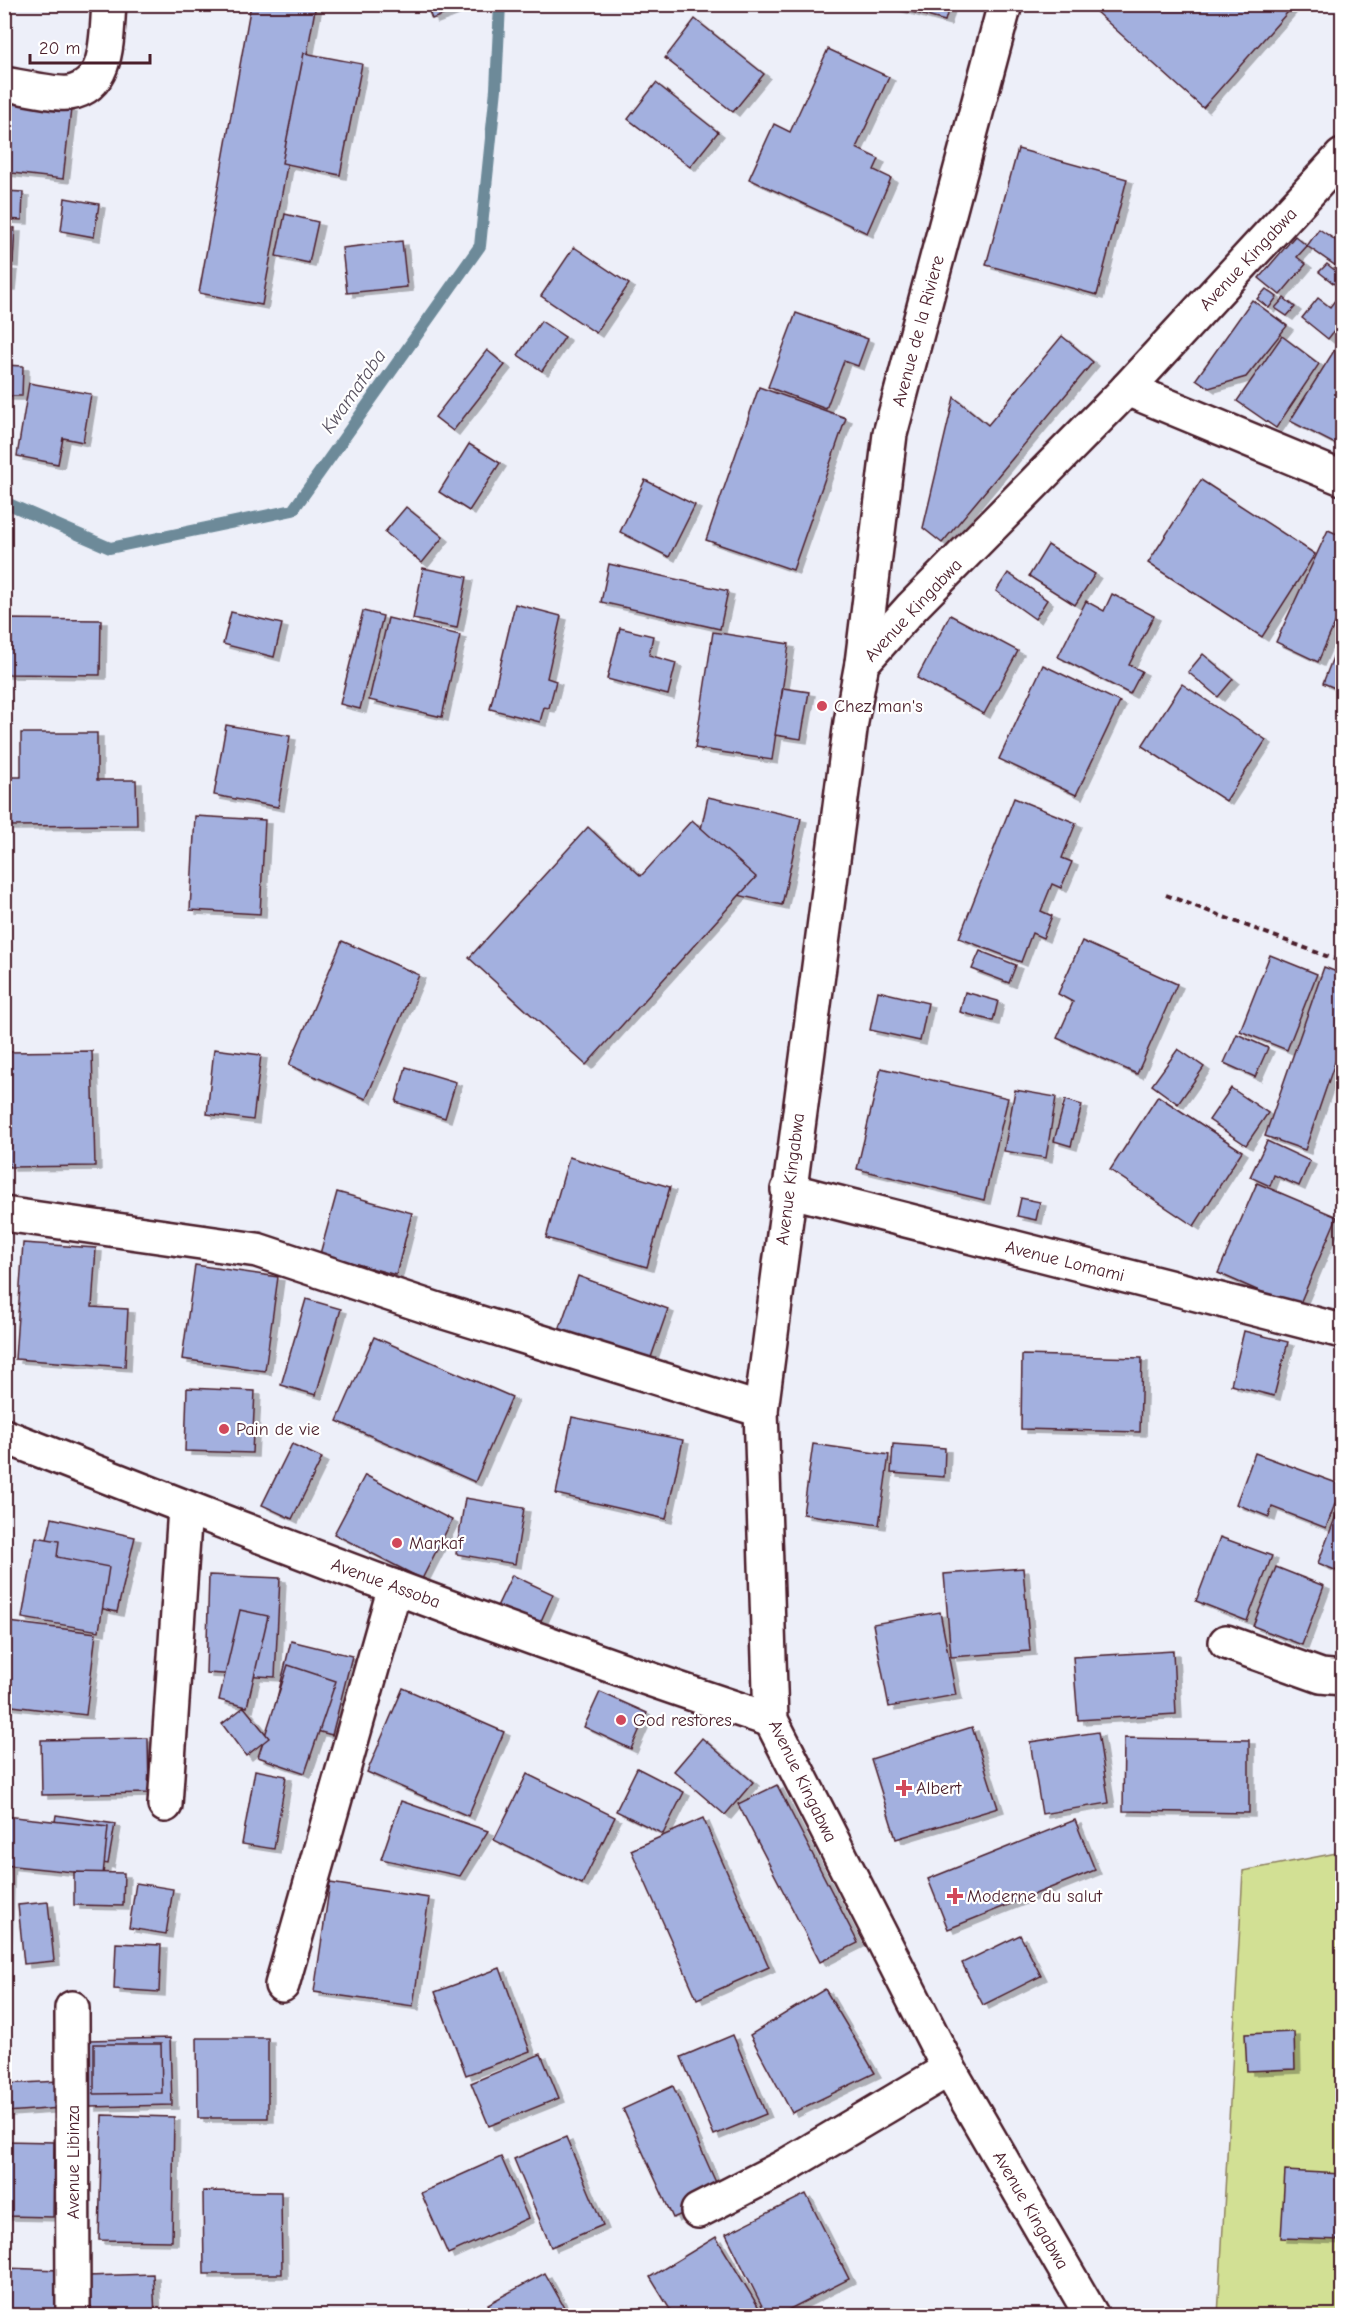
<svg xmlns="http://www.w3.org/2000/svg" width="1347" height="2320" viewBox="0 0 1347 2320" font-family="'Comic Neue',sans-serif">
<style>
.green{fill:#d2e094;stroke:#8e8060;stroke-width:1.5}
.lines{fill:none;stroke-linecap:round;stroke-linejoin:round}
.stream{stroke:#6d8a99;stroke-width:12}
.building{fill:#a3b0df;stroke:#4a1f2b;stroke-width:1.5;filter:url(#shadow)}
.street-casing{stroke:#4a1f2b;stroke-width:38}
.secondary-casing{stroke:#4a1f2b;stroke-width:38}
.path{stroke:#4a1f2b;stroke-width:4;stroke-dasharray:6 4.5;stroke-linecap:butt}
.street{stroke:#fff;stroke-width:33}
.secondary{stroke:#fff;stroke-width:33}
.poi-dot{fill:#d1495b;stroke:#fff;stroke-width:2}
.labels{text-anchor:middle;stroke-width:4.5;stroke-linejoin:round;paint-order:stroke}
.street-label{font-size:18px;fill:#4a1f2b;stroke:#fff}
.poi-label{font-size:18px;fill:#4a1f2b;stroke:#fff;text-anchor:start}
.water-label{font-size:20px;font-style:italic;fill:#5b5462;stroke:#fff}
</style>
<defs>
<filter id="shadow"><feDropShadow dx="6" dy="4" stdDeviation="0" flood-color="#0004"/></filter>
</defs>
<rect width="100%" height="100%" fill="#edeff9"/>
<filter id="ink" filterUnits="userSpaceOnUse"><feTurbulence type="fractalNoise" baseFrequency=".0167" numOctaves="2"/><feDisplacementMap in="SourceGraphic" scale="12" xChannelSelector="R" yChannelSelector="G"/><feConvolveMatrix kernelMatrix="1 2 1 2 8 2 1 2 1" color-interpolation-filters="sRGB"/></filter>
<g filter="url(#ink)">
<path class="green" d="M1342 1852V2315L1218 2316 1243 1871Z"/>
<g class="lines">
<path class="stream" d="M4 502 110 548 293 510 480 246 496 89 500 4"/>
</g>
<g class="building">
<path d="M251 4H316L262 305 199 293Z"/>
<path d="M426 4H468L469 5 432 19Z"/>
<path d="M883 4H950L945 21Z"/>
<path d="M1101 4H1293L1294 5 1203 108 1095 11Z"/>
<path d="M695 19 764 74 733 112 665 58Z"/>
<path d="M828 49 889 77 856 148 879 159 874 170 891 178 867 233 749 179 774 124 790 132Z"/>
<path d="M304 53 362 64 340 175 282 163Z"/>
<path d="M656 83 718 132 690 167 628 119Z"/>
<path d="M4 100 71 109 63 179 4 172Z"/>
<path d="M1018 149 1127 179 1097 295 986 265Z"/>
<path d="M4 191 23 192 22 220 4 219Z"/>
<path d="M65 198 99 204 94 237 61 231Z"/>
<path d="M285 214 318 222 309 263 276 256Z"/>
<path d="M4 228H15L13 263 4 262Z"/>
<path d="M1319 229 1337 241 1342 234V270L1307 246Z"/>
<path d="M1295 236 1307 246 1297 257 1306 264 1280 295 1259 278Z"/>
<path d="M402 241 407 287 347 293 342 248Z"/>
<path d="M574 247 629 284 596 333 541 296Z"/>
<path d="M1327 264 1342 276V290L1319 272Z"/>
<path d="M4 266 12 267 10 286H4Z"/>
<path d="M1266 289 1277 297 1269 308 1257 299Z"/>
<path d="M1342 291V321L1328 339 1302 318 1318 298 1330 307Z"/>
<path d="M1284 298 1295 307 1287 316 1275 308Z"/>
<path d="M1252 300 1287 326 1246 377 1209 388 1196 379Z"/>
<path d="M796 313 868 339 858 366 844 361 826 409 768 387Z"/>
<path d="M541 321 565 337 542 371 518 355Z"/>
<path d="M1062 336 1093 362 942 543 923 528 954 397 988 425Z"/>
<path d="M1282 336 1319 364 1276 428 1237 401Z"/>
<path d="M1342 338V439L1339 446 1290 421Z"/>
<path d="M487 350 505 365 453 431 435 417Z"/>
<path d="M4 365 23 366 22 396H4Z"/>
<path d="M29 383 91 394 83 442 63 438 58 464 17 456Z"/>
<path d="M759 387 846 418 793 570 706 540Z"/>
<path d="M469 444 500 463 469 511 439 492Z"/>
<path d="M645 480 695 505 669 557 620 532Z"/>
<path d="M1201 480 1315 554 1262 637 1148 563Z"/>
<path d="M406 507 443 537 422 563 385 532Z"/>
<path d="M1328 530 1342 536V607L1318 662 1276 642Z"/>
<path d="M1048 545 1095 574 1075 605 1029 576Z"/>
<path d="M609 564 728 591 720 629 601 602Z"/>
<path d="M423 568 467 577 457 628 413 619Z"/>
<path d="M1008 573 1047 600 1035 619 996 591Z"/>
<path d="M1112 594 1154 616 1129 665 1142 671 1130 694 1058 657 1086 601 1104 611Z"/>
<path d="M515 604 561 616 547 678 556 681 549 708 544 707 540 722 490 709Z"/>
<path d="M363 611 383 616 360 709 340 704Z"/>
<path d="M231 612 282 624 274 657 223 644Z"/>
<path d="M950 615 1018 651 984 714 917 678Z"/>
<path d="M388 618 460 635 442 717 369 700Z"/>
<path d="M4 619 101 620 100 675 4 674Z"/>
<path d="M620 628 653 636 649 655 676 663 668 695 607 679Z"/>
<path d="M713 632 789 644 772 760 695 748Z"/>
<path d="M1342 634V691L1323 683Z"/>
<path d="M1203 654 1233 679 1218 697 1188 672Z"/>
<path d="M1043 665 1120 702 1076 795 999 759Z"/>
<path d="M1182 684 1266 740 1226 801 1142 746Z"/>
<path d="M783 688 809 692 801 739 775 735Z"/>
<path d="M226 725 290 736 278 807 214 795Z"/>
<path d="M21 733H97V780H136L137 825 7 826 6 777H21Z"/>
<path d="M708 797 801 818 782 905 689 884Z"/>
<path d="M1014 798 1076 823 1062 858 1072 862 1061 888 1052 884 1041 911 1052 916 1043 938 1032 933 1021 962 959 938Z"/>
<path d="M195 816 265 820 260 914 190 910Z"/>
<path d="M692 820 756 877 586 1065 469 958 588 827 641 876Z"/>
<path d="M342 941 419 975 366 1099 289 1065Z"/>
<path d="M1082 941 1177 984 1137 1074 1057 1038 1073 1002 1058 994Z"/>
<path d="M980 951 1016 965 1009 983 972 969Z"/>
<path d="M1270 955 1317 974 1287 1050 1240 1031Z"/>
<path d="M1324 967 1342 974V1042L1305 1150 1265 1136Z"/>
<path d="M878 991 928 1003 920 1041 870 1030Z"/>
<path d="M965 992 998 1001 993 1021 960 1012Z"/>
<path d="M1237 1034 1268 1048 1255 1077 1224 1063Z"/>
<path d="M214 1049 261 1055 253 1120 207 1114Z"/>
<path d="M1178 1049 1204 1067 1178 1104 1152 1085Z"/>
<path d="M92 1051 95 1166 9 1167 6 1052Z"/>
<path d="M406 1067 456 1082 445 1118 396 1102Z"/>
<path d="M881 1068 1008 1098 984 1200 857 1169Z"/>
<path d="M1231 1088 1268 1113 1246 1145 1209 1120Z"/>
<path d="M1015 1090 1056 1097 1046 1158 1004 1151Z"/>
<path d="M1158 1096 1242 1151 1194 1226 1110 1170Z"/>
<path d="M1065 1100 1082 1105 1071 1146 1054 1141Z"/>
<path d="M1267 1141 1310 1161 1299 1186 1274 1175 1270 1186 1250 1177Z"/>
<path d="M569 1157 670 1187 647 1267 546 1238Z"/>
<path d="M1257 1183 1337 1217 1298 1308 1218 1273Z"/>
<path d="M337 1192 412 1213 396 1275 320 1254Z"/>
<path d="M1021 1198 1040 1202 1036 1220 1017 1216Z"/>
<path d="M23 1243 96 1248 92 1307 128 1309 125 1367 15 1359Z"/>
<path d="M195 1265 278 1277 265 1371 182 1359Z"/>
<path d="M578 1276 668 1309 648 1366 558 1333Z"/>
<path d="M306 1299 341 1309 316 1395 281 1385Z"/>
<path d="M1244 1331 1288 1342 1274 1396 1231 1385Z"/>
<path d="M374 1337 512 1397 475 1482 337 1421Z"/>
<path d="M1022 1355 1142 1358 1140 1432 1021 1429Z"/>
<path d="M187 1388 255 1391 252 1453 185 1451Z"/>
<path d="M572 1417 683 1440 666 1519 556 1494Z"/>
<path d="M292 1444 322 1458 292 1519 262 1505Z"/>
<path d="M813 1444 889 1455 879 1525 803 1514Z"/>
<path d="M893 1444 945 1448 944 1477 891 1473Z"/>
<path d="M1255 1453 1342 1485 1326 1528 1272 1507 1269 1517 1236 1504Z"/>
<path d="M365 1475 452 1520 422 1579 334 1534Z"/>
<path d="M465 1498 524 1508 515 1564 456 1554Z"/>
<path d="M1342 1500V1573L1318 1563Z"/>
<path d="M52 1518 135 1537 117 1612 34 1593Z"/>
<path d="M36 1537 59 1541 57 1557 109 1567 99 1631 22 1618Z"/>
<path d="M1220 1537 1272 1556 1247 1621 1196 1601Z"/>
<path d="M1276 1567 1324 1586 1302 1645 1253 1626Z"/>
<path d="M1023 1568 1030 1651 951 1657 944 1574Z"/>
<path d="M209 1575 280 1578 275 1677 206 1673Z"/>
<path d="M512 1575 553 1594 536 1632 494 1613Z"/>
<path d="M240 1610 268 1616 247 1707 219 1700Z"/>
<path d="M940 1612 956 1695 889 1707 873 1624Z"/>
<path d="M9 1622 96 1633 86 1715 4 1705V1657Z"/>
<path d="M291 1641 352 1656 332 1735 272 1719Z"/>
<path d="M1173 1651 1176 1714 1078 1720 1073 1657Z"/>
<path d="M288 1665 336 1681 305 1773 258 1757Z"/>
<path d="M403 1688 504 1732 468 1816 367 1772Z"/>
<path d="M600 1692 647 1713 631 1749 584 1727Z"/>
<path d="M244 1707 269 1738 246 1756 222 1724Z"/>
<path d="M972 1727 998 1808 896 1839 871 1759Z"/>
<path d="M1098 1732 1109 1803 1042 1814 1030 1742Z"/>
<path d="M148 1738 149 1793 42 1795 41 1740Z"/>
<path d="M702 1738 753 1782 725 1815 674 1771Z"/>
<path d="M1124 1738 1249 1740V1813L1123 1811Z"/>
<path d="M637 1768 684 1792 663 1834 616 1811Z"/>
<path d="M255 1770 286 1776 274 1849 242 1844Z"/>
<path d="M527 1774 615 1817 582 1884 494 1840Z"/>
<path d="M777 1785 858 1943 820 1962 738 1804Z"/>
<path d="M401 1801 488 1831 460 1876 381 1859Z"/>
<path d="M56 1815 115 1824 108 1864 50 1854Z"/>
<path d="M5 1816 108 1827 103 1875 4 1865Z"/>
<path d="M703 1818 769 1967 697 1999 631 1850Z"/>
<path d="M1075 1820 1095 1870 948 1929 928 1879Z"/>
<path d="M4 1854H9L6 1948H4Z"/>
<path d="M74 1872 124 1873 123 1906 74 1905Z"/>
<path d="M136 1883 173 1889 166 1934 129 1928Z"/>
<path d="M330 1883 429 1898 413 2006 314 1992Z"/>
<path d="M48 1902 54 1961 24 1964 18 1905Z"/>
<path d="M1020 1935 1041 1976 983 2005 962 1963Z"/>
<path d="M116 1943 161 1945 159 1992 114 1989Z"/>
<path d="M500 1968 530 2051 466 2075 435 1992Z"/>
<path d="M825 1989 875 2073 792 2113 750 2035Z"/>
<path d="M1294 2032 1295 2069 1247 2071 1245 2034Z"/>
<path d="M733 2035 766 2114 714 2135 681 2057Z"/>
<path d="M170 2038 172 2105 90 2107 88 2040Z"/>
<path d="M197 2038H268V2118H198Z"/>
<path d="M94 2044H161L162 2093 94 2094Z"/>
<path d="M541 2054 559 2098 489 2126 471 2083Z"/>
<path d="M59 2081 61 2108 6 2112 4 2084Z"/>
<path d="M673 2086 722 2196 673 2218 623 2109Z"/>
<path d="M102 2115 174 2117 172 2241 99 2240Z"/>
<path d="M566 2137 603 2225 551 2247 514 2159Z"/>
<path d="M4 2141 54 2142 53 2217 4 2216Z"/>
<path d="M501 2157 528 2218 448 2254 421 2193Z"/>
<path d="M1285 2171 1342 2174V2240L1281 2238Z"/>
<path d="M203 2191 281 2192 282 2274H204Z"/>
<path d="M806 2194 849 2279 776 2316H767L726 2234Z"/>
<path d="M716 2237 764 2316H674L650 2277Z"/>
<path d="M4 2268 60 2270 59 2316H4Z"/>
<path d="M545 2273 569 2316H495L488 2304Z"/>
<path d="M153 2274 155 2316H88L87 2276Z"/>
</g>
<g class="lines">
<defs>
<g id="street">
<path d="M4 84C20 86 55 95 69 93 110 86 106 37 109 4"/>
<path d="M1127 389 1342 478"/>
<path d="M862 663 890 434 1005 4"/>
<path d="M788 1190 1342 1331"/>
<path d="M4 1214 257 1250 438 1310 761 1410"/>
<path d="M4 1436C258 1536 512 1635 771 1720"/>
<path d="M1226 1642 1321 1676 1342 1678"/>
<path d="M165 1805 185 1508"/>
<path d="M282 1985 395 1587"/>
<path d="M72 2008 73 2316"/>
<path d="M698 2211 782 2168 949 2069"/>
</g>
<path id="secondary" d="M1092 2316 949 2069 771 1720 761 1410 851 722 862 663 912 607 1127 389 1342 156"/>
</defs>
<use href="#street" class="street-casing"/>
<use href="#secondary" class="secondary-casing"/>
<path class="path" d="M1166 895 1342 962"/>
<use href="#street" class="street"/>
<use href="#secondary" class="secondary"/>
</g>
</g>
<g class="poi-dot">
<circle cx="822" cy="706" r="6"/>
<circle cx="224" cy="1429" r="6"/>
<circle cx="397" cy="1543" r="6"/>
<circle cx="621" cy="1720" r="6"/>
<path d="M901 1779h6v6h6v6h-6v6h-6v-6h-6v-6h6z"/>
<path d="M952 1887h6v6h6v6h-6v6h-6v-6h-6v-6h6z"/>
</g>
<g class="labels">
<g class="street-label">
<text transform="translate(1248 259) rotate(-47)" y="6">Avenue Kingabwa</text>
<text transform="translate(918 331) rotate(-75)" y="6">Avenue de la Riviere</text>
<text transform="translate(913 610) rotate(-47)" y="6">Avenue Kingabwa</text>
<text transform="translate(790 1179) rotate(-83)" y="6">Avenue Kingabwa</text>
<text transform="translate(1065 1261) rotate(14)" y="6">Avenue Lomami</text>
<text transform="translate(386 1583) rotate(20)" y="6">Avenue Assoba</text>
<text transform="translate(803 1781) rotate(64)" y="6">Avenue Kingabwa</text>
<text transform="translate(73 2162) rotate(-90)" y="6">Avenue Libinza</text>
<text transform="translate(1031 2210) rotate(60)" y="6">Avenue Kingabwa</text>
</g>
<g class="poi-label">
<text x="834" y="712">Chez man's</text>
<text x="236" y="1435">Pain de vie</text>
<text x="409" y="1549">Markaf</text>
<text x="633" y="1726">God restores</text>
<text x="916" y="1794">Albert</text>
<text x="967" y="1902">Moderne du salut</text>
</g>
<g class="water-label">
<text transform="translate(353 391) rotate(-55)" y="7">Kwamataba</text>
</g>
</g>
<rect width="1347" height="2320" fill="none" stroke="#fff" stroke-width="24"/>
<rect x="12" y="12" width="1323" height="2296" fill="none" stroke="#4a1f2b" stroke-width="2" filter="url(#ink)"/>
<path d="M30 54v9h120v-9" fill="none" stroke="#4a1f2b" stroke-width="3"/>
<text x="39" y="54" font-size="18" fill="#4a1f2b" stroke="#ffffff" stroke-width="4.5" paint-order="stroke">20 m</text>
</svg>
